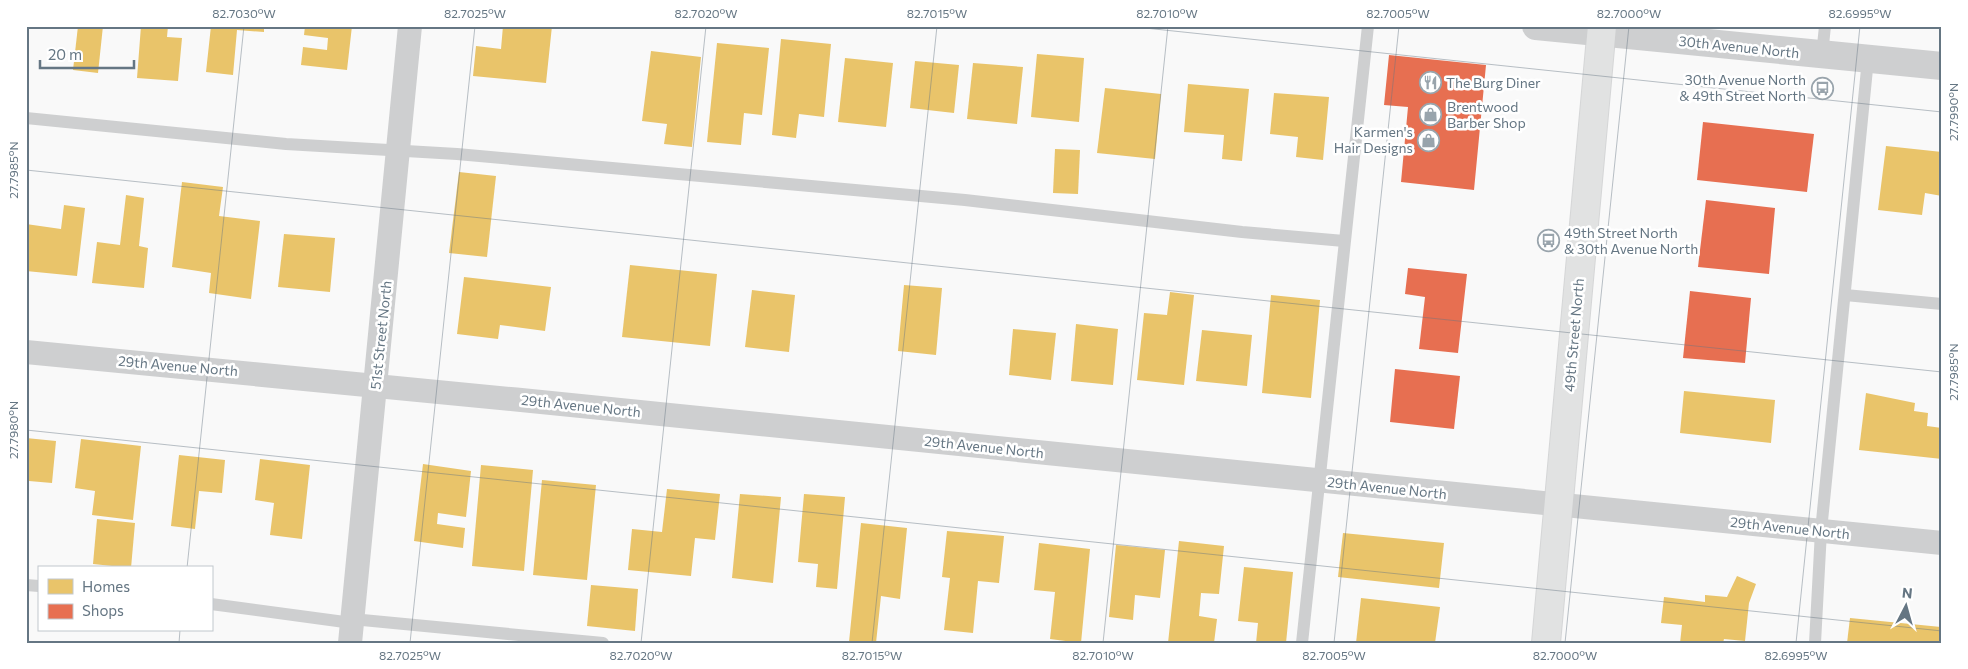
<svg xmlns="http://www.w3.org/2000/svg" width="1968" height="669" viewBox="0 0 1968 669" font-family="Commissioner,sans-serif">
<style>
.homes{fill:#e9c46a}
.shops{fill:#e76f51}
.lines{fill:none;stroke-linecap:round;stroke-linejoin:round}
.secondary-casing{stroke:#d5d6d7;stroke-width:30}
.service{stroke:#cecfd0;stroke-width:12}
.minor{stroke:#cecfd0;stroke-width:24}
.tertiary{stroke:#cecfd0;stroke-width:28}
.secondary{stroke:#e1e2e2;stroke-width:28}
.ticks{fill:none;stroke:#657683;stroke-width:1;stroke-opacity:0.45}
.labels{text-anchor:middle;stroke-width:5;stroke-linejoin:round;paint-order:stroke}
.street-label{font-size:14px;fill:#657683;stroke:#fff}
.poi-label{font-size:14px;fill:#657683;stroke:#fff;text-anchor:start}
.neatline{fill:none;stroke:#657683;stroke-width:2}
.ticks-label{font-size:12px;text-anchor:middle;fill:#657683}
</style>
<rect width="100%" height="100%" fill="#f9f9f9"/>
<g class="homes">
<path d="M78 26H103L98 73 73 70Z"/>
<path d="M141 26H168L167 37 182 38 178 81 137 78Z"/>
<path d="M211 26H264V32L237 30 233 75 206 72Z"/>
<path d="M305 26H352L347 70 301 65 303 47 327 50 328 38 304 35Z"/>
<path d="M503 26H552L546 83 473 76 476 46 501 49Z"/>
<path d="M781 39 831 44 824 117 799 114 796 138 772 135Z"/>
<path d="M717 43 769 48 762 115 744 113 741 145 707 142Z"/>
<path d="M651 51 701 57 692 147 664 144 667 124 642 121Z"/>
<path d="M1037 54 1084 58 1079 122 1031 117Z"/>
<path d="M845 58 893 63 886 127 838 122Z"/>
<path d="M915 61 959 65 954 113 910 108Z"/>
<path d="M973 63 1023 67 1017 124 967 119Z"/>
<path d="M1188 84 1249 89 1242 161 1222 159 1224 135 1184 132Z"/>
<path d="M1105 88 1161 94 1155 159 1097 153Z"/>
<path d="M1274 93 1329 97 1323 160 1296 157 1298 137 1270 134Z"/>
<path d="M1886 146 1942 152V196L1925 193 1922 215 1878 210Z"/>
<path d="M1055 149 1080 150 1078 194 1053 193Z"/>
<path d="M459 172 496 176 487 257 449 253Z"/>
<path d="M182 182 223 187 219 216 260 221 251 299 209 293 211 273 172 267Z"/>
<path d="M126 195 144 198 139 246 148 248 144 288 92 283 97 242 120 245Z"/>
<path d="M64 205 85 208 77 276 26 271V224L61 229Z"/>
<path d="M284 234 335 238 330 292 278 287Z"/>
<path d="M630 265 717 274 710 346 622 337Z"/>
<path d="M464 277 551 287 545 331 500 325 498 339 457 334Z"/>
<path d="M904 285 942 288 936 355 898 351Z"/>
<path d="M752 290 795 295 789 352 745 347Z"/>
<path d="M1170 292 1194 295 1184 385 1137 380 1144 313 1167 315Z"/>
<path d="M1271 295 1320 300 1311 398 1262 393Z"/>
<path d="M1076 324 1118 329 1113 385 1071 381Z"/>
<path d="M1013 329 1056 333 1051 380 1009 375Z"/>
<path d="M1202 330 1252 335 1247 386 1196 381Z"/>
<path d="M1684 391 1775 400 1771 443 1680 433Z"/>
<path d="M1866 393 1915 403 1914 411 1928 413 1927 426 1942 428V459L1859 450Z"/>
<path d="M26 438 56 441 52 483 29 481 28 493Z"/>
<path d="M81 439 141 446 133 520 92 515 95 491 75 488Z"/>
<path d="M179 455 225 460 222 493 199 491 195 529 171 526Z"/>
<path d="M260 459 310 465 302 539 270 535 274 503 255 500Z"/>
<path d="M423 464 471 471 466 517 438 513 437 524 465 528 463 548 414 541Z"/>
<path d="M481 465 533 470 524 571 472 566Z"/>
<path d="M542 480 596 485 587 580 533 575Z"/>
<path d="M667 489 720 494 715 540 695 538 691 576 628 570 632 529 662 532Z"/>
<path d="M740 494 781 497 773 583 732 578Z"/>
<path d="M804 494 845 497 837 589 816 587 818 564 798 562Z"/>
<path d="M97 519 135 523 131 568 93 564Z"/>
<path d="M861 523 907 528 900 599 881 596 876 643 849 642Z"/>
<path d="M947 531 1004 536 999 583 978 581 973 633 944 630 950 578 942 577Z"/>
<path d="M1343 533 1444 543 1439 588 1338 577Z"/>
<path d="M1179 541 1224 546 1219 594 1201 593 1199 616 1217 619 1214 643H1168Z"/>
<path d="M1039 543 1090 549 1081 643 1050 639 1055 592 1034 590Z"/>
<path d="M1116 545 1165 550 1160 598 1135 595 1133 620 1109 617Z"/>
<path d="M1244 567 1293 572 1286 643H1256L1258 623 1238 621Z"/>
<path d="M1737 576 1756 584 1749 603 1745 641 1724 639 1723 643H1680L1682 625 1661 623 1664 597 1705 602V595L1727 597Z"/>
<path d="M591 585 638 589 635 631 587 626Z"/>
<path d="M1361 598 1440 607 1435 643H1356Z"/>
<path d="M1850 618 1941 627 1940 643H1847Z"/>
</g>
<g class="shops">
<path d="M1389 55 1486 65 1474 190 1401 182 1408 107 1384 105Z"/>
<path d="M1703 122 1814 134 1807 192 1697 180Z"/>
<path d="M1706 200 1775 208 1769 274 1698 267Z"/>
<path d="M1408 268 1467 274 1458 353 1419 349 1425 297 1405 294Z"/>
<path d="M1690 291 1751 298 1745 363 1683 358Z"/>
<path d="M1395 369 1460 376 1454 429 1390 422Z"/>
</g>
<g class="lines">
<defs>
<path id="secondary" d="M1546 643 1602 26"/>
</defs>
<use href="#secondary" class="secondary-casing"/>
<g class="service">
<path d="M1822 55 1825 26"/>
<path d="M26 118 286 144 457 154 965 200 1242 232 1344 241"/>
<path d="M1845 295 1942 304"/>
<path d="M26 585 39 586"/>
<path d="M211 604 352 623"/>
<path d="M352 619 603 643"/>
<path d="M1302 643 1368 26"/>
<path d="M1815 643 1821 531 1868 59"/>
</g>
<g class="minor">
<path d="M26 352C665 412 1303 481 1942 543"/>
<path d="M350 643 410 26"/>
</g>
<path class="tertiary" d="M1536 26 1942 66"/>
<use href="#secondary" class="secondary"/>
</g>
<path class="ticks" d="M1126 26 1942 112M26 170 1942 372M26 430 1942 631M187 568 244 26M179 643 180 630M410 643 475 26M641 643 706 26M872 643 937 26M1103 643 1168 26M1334 643 1399 26M1565 643 1629 26M1796 643 1860 26"/>
<defs>
<symbol id="restaurant-ring" viewBox="-11 -11 22 22"><circle r="9.5" fill="#fff" stroke="#99a4ac" stroke-width="1.5"/><path d="M-5-6h1v4h1v-4h1v4h1v-4h1v5L-1.5 .5V6h-2V.5L-5-1ZM5-6V6H3V1.5H1.5Q1.5-4 5-6Z" fill="#99a4ac"/></symbol>
<symbol id="bus-ring" viewBox="-11 -11 22 22"><circle r="9.5" fill="#fff" stroke="#99a4ac" stroke-width="1.5"/><path d="M-5-6H5V4H4V6H2V4H-2V6H-4V4H-5ZM-3.5-4V0h7V-4ZM-3.5 1.2v1.5H-2V1.2ZM2 1.2v1.5H3.5V1.2Z" fill="#99a4ac"/></symbol>
<symbol id="shop-ring" viewBox="-11 -11 22 22"><circle r="9.5" fill="#fff" stroke="#99a4ac" stroke-width="1.5"/><path d="M-5-2.5h2.3a2.7 3.5 0 0 1 5.4 0H5L5.5 6h-11ZM-1.5-2.5h3a1.5 2.3 0 0 0-3 0Z" fill="#99a4ac"/></symbol>
</defs>
<g fill-rule="evenodd">
<use href="#restaurant-ring" x="1418" y="70" width="25" height="25"/>
<use href="#bus-ring" x="1810" y="76" width="25" height="25"/>
<use href="#shop-ring" x="1418" y="102" width="25" height="25"/>
<use href="#shop-ring" x="1416" y="128" width="25" height="25"/>
<use href="#bus-ring" x="1536" y="228" width="25" height="25"/>
</g>
<g class="labels">
<g class="street-label">
<text transform="translate(1739 47) rotate(6)" y="5">30th Avenue North</text>
<text transform="translate(381 335) rotate(-84)" y="5">51st Street North</text>
<text transform="translate(1574 335) rotate(-85)" y="5">49th Street North</text>
<text transform="translate(178 366) rotate(5)" y="5">29th Avenue North</text>
<text transform="translate(581 406) rotate(6)" y="5">29th Avenue North</text>
<text transform="translate(984 447) rotate(6)" y="5">29th Avenue North</text>
<text transform="translate(1387 488) rotate(6)" y="5">29th Avenue North</text>
<text transform="translate(1790 528) rotate(6)" y="5">29th Avenue North</text>
</g>
<g class="poi-label">
<text x="1806" y="85" text-anchor="end">30th Avenue North<tspan x="1806" dy="16">&amp; 49th Street North</tspan></text>
<text x="1446" y="88">The Burg Diner</text>
<text x="1447" y="112">Brentwood<tspan x="1447" dy="16">Barber Shop</tspan></text>
<text x="1413" y="137" text-anchor="end">Karmen's<tspan x="1413" dy="16">Hair Designs</tspan></text>
<text x="1564" y="238">49th Street North<tspan x="1564" dy="16">&amp; 30th Avenue North</tspan></text>
</g>
</g>
<rect width="1968" height="669" fill="none" stroke="#ffffff" stroke-width="55"/>
<rect x="38" y="566" width="175" height="65" fill="#ffffff" stroke="#c1c8cd"/>
<rect x="48" y="579" width="25" height="15" fill="#e9c46a" stroke="#c1c8cd"/>
<text x="82" y="592" font-size="15" fill="#657683">Homes</text>
<rect x="48" y="604" width="25" height="15" fill="#e76f51" stroke="#c1c8cd"/>
<text x="82" y="616" font-size="15" fill="#657683">Shops</text>
<g transform="translate(1906 606) rotate(6)" stroke="#ffffff" stroke-width="4" paint-order="stroke">
<path d="M0-4L9 19L0 12L-9 19Z" fill="#657683"/>
<text y="-8" font-size="14" font-weight="bold" text-anchor="middle" fill="#657683">N</text>
</g>
<path d="M40 60v8h94v-8" fill="none" stroke="#657683" stroke-width="2.5"/>
<text x="48" y="60" font-size="15" fill="#657683" stroke="#ffffff" stroke-width="4" paint-order="stroke">20 m</text>
<rect x="28" y="28" width="1912" height="614" class="neatline"/>
<g class="ticks-label">
<text x="244" y="18">82.7030°W</text>
<text x="475" y="18">82.7025°W</text>
<text x="706" y="18">82.7020°W</text>
<text x="937" y="18">82.7015°W</text>
<text x="1167" y="18">82.7010°W</text>
<text x="1398" y="18">82.7005°W</text>
<text x="1629" y="18">82.7000°W</text>
<text x="1860" y="18">82.6995°W</text>
<text transform="translate(1954 112) rotate(-90)" y="4">27.7990°N</text>
<text transform="translate(14 170) rotate(-90)" y="4">27.7985°N</text>
<text transform="translate(1954 372) rotate(-90)" y="4">27.7985°N</text>
<text transform="translate(14 430) rotate(-90)" y="4">27.7980°N</text>
<text x="410" y="660">82.7025°W</text>
<text x="641" y="660">82.7020°W</text>
<text x="872" y="660">82.7015°W</text>
<text x="1103" y="660">82.7010°W</text>
<text x="1334" y="660">82.7005°W</text>
<text x="1565" y="660">82.7000°W</text>
<text x="1796" y="660">82.6995°W</text>
</g>
</svg>
